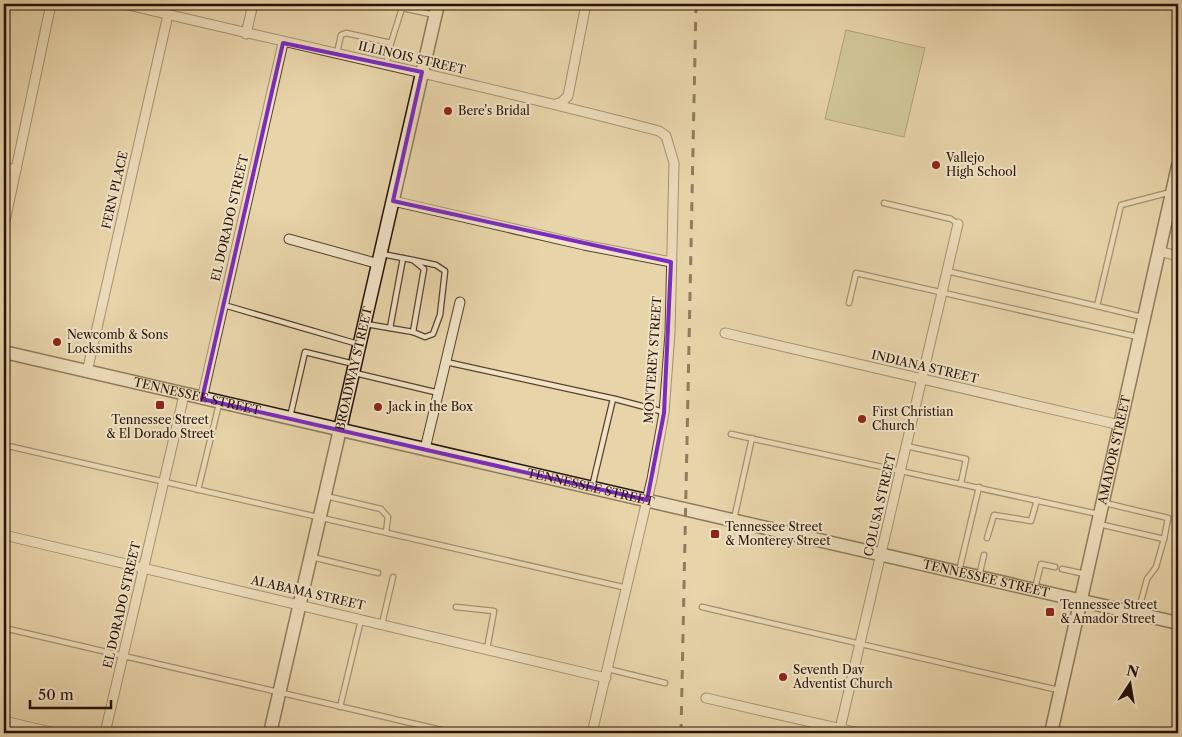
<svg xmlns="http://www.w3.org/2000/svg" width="1182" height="737" viewBox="0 0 1182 737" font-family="'Libre Caslon Text',serif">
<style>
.green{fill:#babc85;stroke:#706744}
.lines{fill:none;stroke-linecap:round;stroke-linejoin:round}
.lane-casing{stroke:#56422d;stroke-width:7}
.street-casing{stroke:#56422d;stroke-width:11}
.secondary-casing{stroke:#251204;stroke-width:15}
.lane{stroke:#f0e3c7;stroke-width:4.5}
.street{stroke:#f0e3c7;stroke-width:9}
.secondary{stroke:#f0e3c7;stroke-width:12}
.rail{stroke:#251204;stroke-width:3;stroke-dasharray:9 9;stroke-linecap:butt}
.marked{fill:none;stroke:#7b2cbf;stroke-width:4;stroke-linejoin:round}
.poi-dot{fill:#8f2418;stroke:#f0e3c7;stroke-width:2}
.labels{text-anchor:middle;stroke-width:4;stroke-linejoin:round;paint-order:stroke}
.street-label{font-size:12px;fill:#251204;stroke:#f0e3c7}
.poi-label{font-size:12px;fill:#251204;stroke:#f0e3c7;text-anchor:start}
</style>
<rect width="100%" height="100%" fill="#e8d4a9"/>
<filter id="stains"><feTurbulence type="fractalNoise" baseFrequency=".004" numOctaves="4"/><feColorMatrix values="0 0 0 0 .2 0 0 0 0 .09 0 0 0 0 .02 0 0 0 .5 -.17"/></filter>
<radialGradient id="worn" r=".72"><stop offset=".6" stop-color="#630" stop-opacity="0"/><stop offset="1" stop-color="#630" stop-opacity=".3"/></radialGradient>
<path class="green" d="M846 30 925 48 904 137 825 119Z"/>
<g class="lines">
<defs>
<g id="lane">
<path d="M337 53 341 35 346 33 391 43 402 8 435 15"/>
<path d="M386 65 391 43"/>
<path d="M884 203 951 219 958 224"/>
<path d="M382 254 413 260 424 269 413 332 425 337 433 334 440 315 445 271 436 265 413 260"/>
<path d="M947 271 1097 306"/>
<path d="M849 303 856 273 1138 337"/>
<path d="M224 305 358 344"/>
<path d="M1142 317 1097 306 1121 205 1171 192"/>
<path d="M366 324 413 332"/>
<path d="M390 328 403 258"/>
<path d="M446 362 615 399 664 412"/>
<path d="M355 373 439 393"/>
<path d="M290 417 305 352 354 364"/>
<path d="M731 434 1098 514"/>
<path d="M4 445 627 588"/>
<path d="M906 446 966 459 961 483"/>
<path d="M592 487 613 399"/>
<path d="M198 490 219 404"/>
<path d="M326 496 381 509 388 517 386 532"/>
<path d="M734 519 752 438"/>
<path d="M1099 524 1164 539 1168 518 1105 503"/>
<path d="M987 538 994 515 1031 521 1037 500"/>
<path d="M312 557 378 573"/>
<path d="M1062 569 1085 574"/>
<path d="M959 571 979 487"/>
<path d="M979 576 984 555"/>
<path d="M1035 588 1041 564 1055 567"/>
<path d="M456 607 494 611 487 649"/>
<path d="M702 607 1058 690"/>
<path d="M1138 612 1147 579 1156 567 1164 539"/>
<path d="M382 624 393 577"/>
<path d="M4 628 454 733"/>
<path d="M608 669 665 683"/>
<path d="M340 707 361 620"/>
</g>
<g id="street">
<path d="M124 4C302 47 482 84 659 131L666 136 674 163 670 333 664 413 652 479 592 733"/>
<path d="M246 34 253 4"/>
<path d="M556 104 562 102 568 96 586 4"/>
<path d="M4 167 16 170"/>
<path d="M393 201 584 245 671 262"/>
<path d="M4 226 51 4"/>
<path d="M289 239 379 264"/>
<path d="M1158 251 1178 256"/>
<path d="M725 333 1120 425"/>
<path d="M87 372 168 15"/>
<path d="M202 399 283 43"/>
<path d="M425 449 460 302"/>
<path d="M4 535 606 678"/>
<path d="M706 698 859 733"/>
<path d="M4 721 55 733"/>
<path d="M105 733 184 395"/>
<path d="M839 733 958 224"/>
</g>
<g id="secondary">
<path id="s1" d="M4 352 1178 623"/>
<path id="s2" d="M270 733 438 4"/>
<path id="s3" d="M1051 733 1178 166"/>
</g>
</defs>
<use href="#lane" class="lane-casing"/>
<use href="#street" class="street-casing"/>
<use href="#secondary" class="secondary-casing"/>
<use href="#lane" class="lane"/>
<use href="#street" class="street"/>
<use href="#secondary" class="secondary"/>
<path class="rail" d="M681 733 696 4"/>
</g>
<path d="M0 0H1182V737H0ZM283 43 422 72 393 201 671 262 664 413 647 500 202 399Z" fill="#e8d4a9" fill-opacity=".55" fill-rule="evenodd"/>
<path class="marked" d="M283 43 422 72 393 201 671 262 664 413 647 500 202 399Z"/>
<g class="poi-dot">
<circle cx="448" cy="111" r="5"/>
<circle cx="936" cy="165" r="5"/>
<circle cx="57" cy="342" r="5"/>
<rect x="155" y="400" width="10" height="10" rx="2.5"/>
<circle cx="378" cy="407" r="5"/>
<circle cx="862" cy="419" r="5"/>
<rect x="710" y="529" width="10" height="10" rx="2.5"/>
<rect x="1045" y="607" width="10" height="10" rx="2.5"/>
<circle cx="783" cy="677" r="5"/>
</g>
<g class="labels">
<g class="street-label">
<text transform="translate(412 58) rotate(13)" y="4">ILLINOIS STREET</text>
<text transform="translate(115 190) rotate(-77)" y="4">FERN PLACE</text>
<text transform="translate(230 218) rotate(-77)" y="4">EL DORADO STREET</text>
<text transform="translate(653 360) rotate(-86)" y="4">MONTEREY STREET</text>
<text transform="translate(925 367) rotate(13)" y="4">INDIANA STREET</text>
<text dy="4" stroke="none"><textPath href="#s2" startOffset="374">BROADWAY STREET</textPath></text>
<text dy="4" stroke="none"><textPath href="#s1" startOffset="198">TENNESSEE STREET</textPath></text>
<text dy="4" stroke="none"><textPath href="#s3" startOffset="290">AMADOR STREET</textPath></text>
<text dy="4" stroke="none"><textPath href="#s1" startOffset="602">TENNESSEE STREET</textPath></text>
<text transform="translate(880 505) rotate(-77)" y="4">COLUSA STREET</text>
<text dy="4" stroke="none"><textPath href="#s1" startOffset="1008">TENNESSEE STREET</textPath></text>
<text transform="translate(308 593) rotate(13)" y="4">ALABAMA STREET</text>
<text transform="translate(122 605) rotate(-77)" y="4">EL DORADO STREET</text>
</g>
<g class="poi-label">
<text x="458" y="115">Bere's Bridal</text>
<text x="946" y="162">Vallejo<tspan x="946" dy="14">High School</tspan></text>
<text x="67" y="339">Newcomb &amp; Sons<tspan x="67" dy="14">Locksmiths</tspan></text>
<text x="388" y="411">Jack in the Box</text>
<text x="872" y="416">First Christian<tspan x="872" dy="14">Church</tspan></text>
<text x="160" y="424" text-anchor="middle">Tennessee Street<tspan x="160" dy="14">&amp; El Dorado Street</tspan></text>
<text x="725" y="531">Tennessee Street<tspan x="725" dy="14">&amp; Monterey Street</tspan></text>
<text x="1060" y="609">Tennessee Street<tspan x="1060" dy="14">&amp; Amador Street</tspan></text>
<text x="793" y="674">Seventh Day<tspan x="793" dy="14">Adventist Church</tspan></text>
</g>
</g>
<rect width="1182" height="737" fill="none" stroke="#e8d4a9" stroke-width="20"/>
<rect x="5" y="5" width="1172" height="727" fill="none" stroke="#251204" stroke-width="2.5"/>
<rect x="10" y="10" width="1162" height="717" fill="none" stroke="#251204"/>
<g transform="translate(1130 684) rotate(12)" stroke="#f0e3c7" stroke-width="4" paint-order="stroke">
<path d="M0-4L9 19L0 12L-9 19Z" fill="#251204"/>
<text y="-8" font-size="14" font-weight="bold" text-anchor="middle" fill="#251204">N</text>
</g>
<path d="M30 700v8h81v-8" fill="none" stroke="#251204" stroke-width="2.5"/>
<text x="38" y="700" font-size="15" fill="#251204" stroke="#f0e3c7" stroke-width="4" paint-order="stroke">50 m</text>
<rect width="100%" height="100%" filter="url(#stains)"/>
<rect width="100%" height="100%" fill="url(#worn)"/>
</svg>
